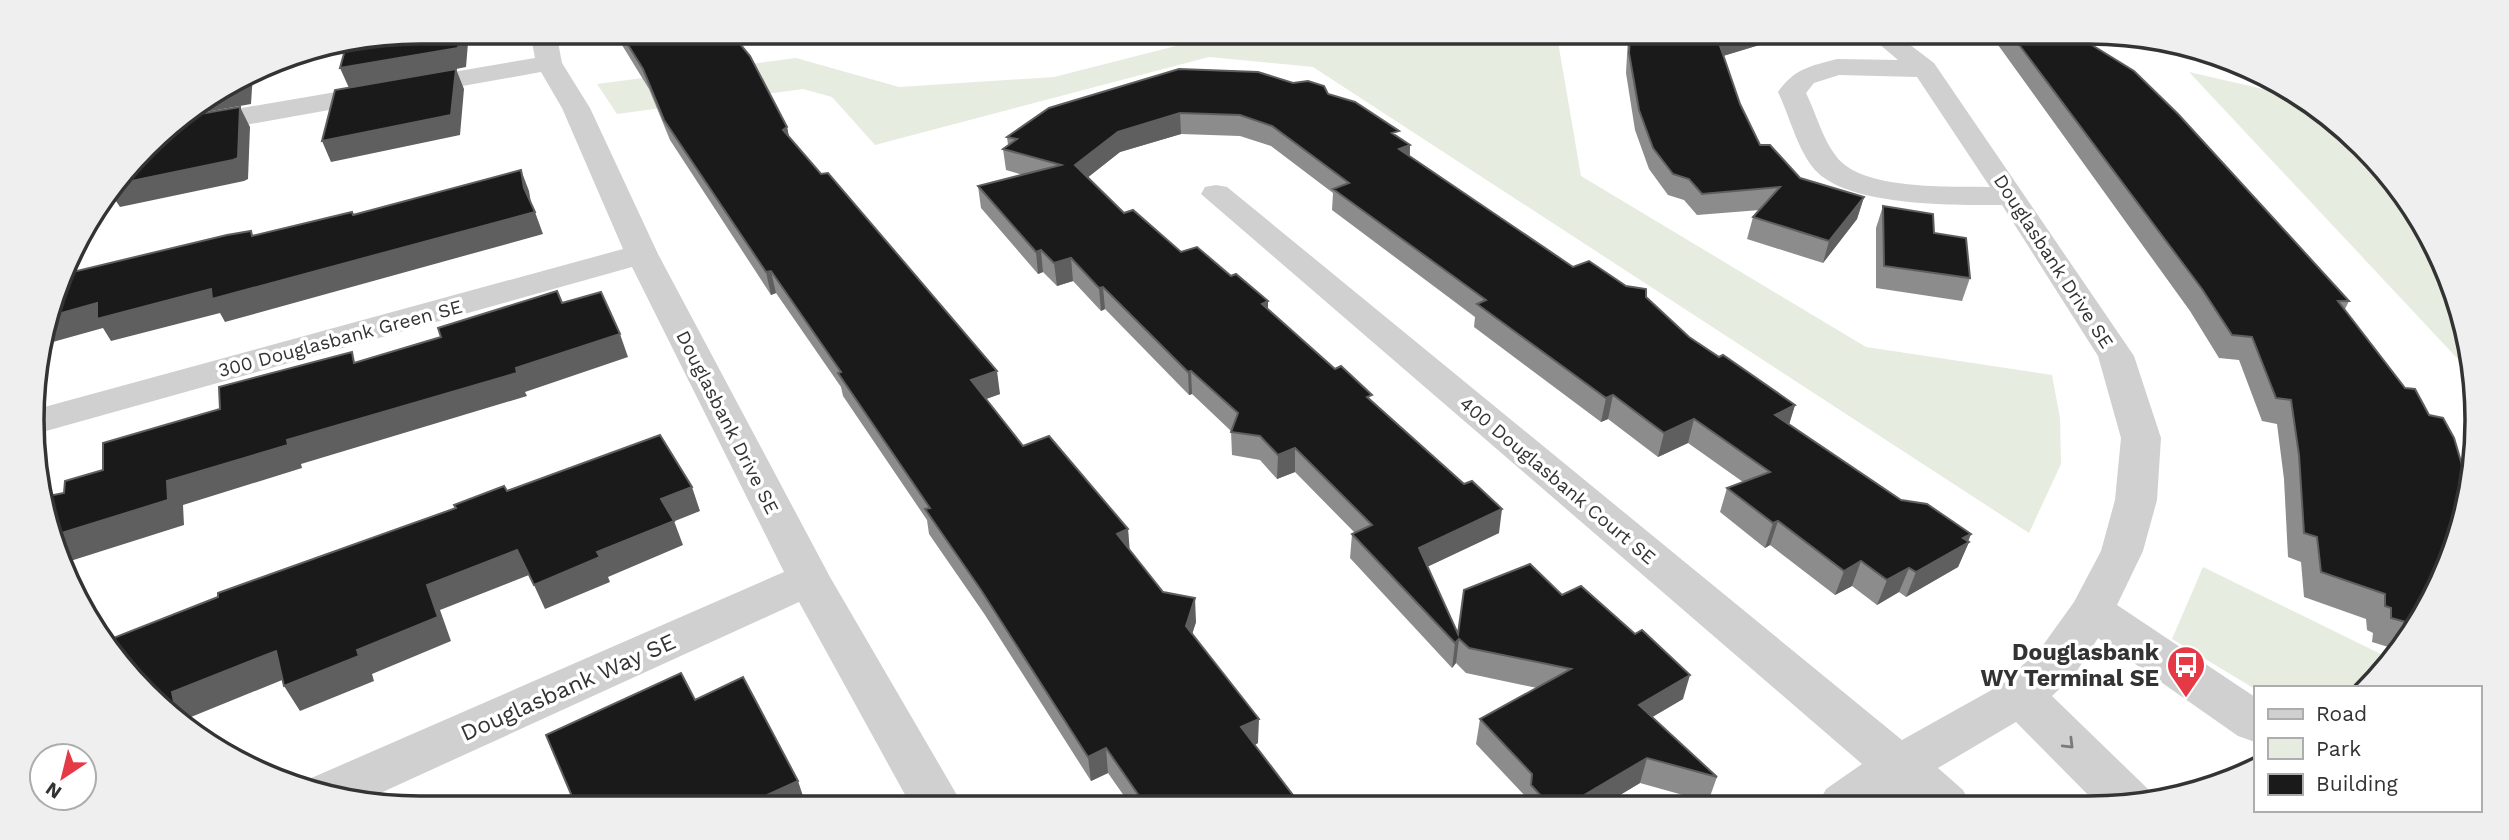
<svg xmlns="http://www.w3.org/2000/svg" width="2509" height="840" viewBox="0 0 2509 840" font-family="'Work Sans',sans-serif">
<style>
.green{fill:#e6ecdf}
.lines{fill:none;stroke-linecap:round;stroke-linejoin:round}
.minor{fill:#d0d0d0;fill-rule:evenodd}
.wall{fill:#8c8c8c}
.shaded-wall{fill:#5f5f5f}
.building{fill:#1a1a1a;stroke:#5f5f5f;stroke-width:2}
.oneway{stroke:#7a7a7a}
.labels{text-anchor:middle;stroke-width:7;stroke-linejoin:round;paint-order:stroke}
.street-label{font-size:19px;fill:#333;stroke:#fff}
.near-poi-label{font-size:23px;font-weight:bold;fill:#333;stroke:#fff;text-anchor:end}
.near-street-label{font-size:23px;fill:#333;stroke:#fff}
.rim{fill:none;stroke:#333;stroke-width:3.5}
</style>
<rect width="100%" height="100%" fill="#fff"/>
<g class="green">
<path d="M1219 35 1557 36 1581 176 1866 347 2052 375 2060 418 2061 464 2029 533 1313 67 1209 57 875 145 832 97 803 89 617 114 597 84 796 58 899 87 1054 77Z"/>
<path d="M2189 72 2307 99 2412 204 2470 345V372Z"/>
<path d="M2203 567 2391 659 2369 688 2255 689 2172 639Z"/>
</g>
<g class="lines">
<g class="minor">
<path d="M530 32H556L562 63 590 108 658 254 830 577 961 802H909L799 602 363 801H344L306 785 309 779 784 572 632 267 39 433 37 409 623 249 562 108 541 72 195 134 185 131 181 125 185 119 195 116 535 58Z"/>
<path d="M1872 38H1901L1934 63 2134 356 2161 438 2157 500 2143 551 2117 605 2255 697V742L2238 736 2098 638 2075 674 2052 696 2149 790 2155 801 2140 805H2098L2016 722 1938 768 1963 790 1971 805H1908L1897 795 1883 805 1818 804 1826 789 1862 764 1201 194 1205 187 1216 185 1227 187 1902 740 2004 683 2041 648 2074 602 2101 551 2115 500 2121 438 2098 356 2002 205C1955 205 1849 207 1815 170 1797 149 1790 117 1778 92 1794 69 1810 66 1837 59L1898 60ZM1839 75 1917 77 1990 187C1951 186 1861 191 1836 156 1822 138 1816 113 1806 93L1814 83Z"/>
</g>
</g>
<g class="wall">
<path d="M614 32 731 33 787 127 789 137 1000 394 986 399 1023 446 1128 529 1129 549 1163 592 1196 622 1192 634 1258 743 1255 745 1299 803H1129L1108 773 1091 781 985 615 929 534 927 520 843 396 841 387 776 293 771 295 670 140 649 89Z"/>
<path d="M1628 37H1786L1723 56 1740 104 1760 145 1800 178 1864 197 1857 219 1823 263 1747 239 1753 217 1760 210 1697 215 1684 200 1668 195 1649 169 1635 130 1626 73Z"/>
<path d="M1993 38 2082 39 2349 301 2345 309 2426 614 2398 650 2372 642 2373 633 2367 630 2366 619 2304 597 2301 562 2288 557 2284 479 2277 424 2262 421 2239 360 2219 358 2190 311Z"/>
<path d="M1293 83 1328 94 1398 137 1410 145V156L1573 267 1626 286 1646 297 1689 337 1795 405 1789 424 1901 500 1971 534 1968 542H1969L1958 567 1906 597 1899 592 1877 605 1852 586 1835 595 1770 545 1765 548 1720 512 1727 488 1743 482 1688 443 1658 457 1608 419 1601 422 1474 327 1475 317 1332 210 1333 193 1271 146 1240 136 1181 134 1120 152 1088 177 1124 213 1268 310 1372 401 1499 533 1427 567 1458 634 1562 595 1683 699 1652 717 1717 777 1708 802 1640 783 1605 804H1527V798L1476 744 1480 719 1537 688 1466 673 1456 663 1452 668 1350 558 1352 534 1355 533 1295 472 1277 479 1260 460 1232 455 1231 431 1192 394 1189 395 1105 309 1101 311 1073 281 1057 286 1043 272 1038 274 981 208 978 186 1023 175 1006 170 1003 149 1008 145 1007 137Z"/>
<path d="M1883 206 1934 233 1970 278 1962 301 1876 288V228Z"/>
</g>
<g class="shaded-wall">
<path d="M460 32H474L468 43 466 67 456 69 464 89 460 135 331 162 322 141 349 88 340 68Z"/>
<path d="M1727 37H1786L1713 59 1718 40Z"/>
<path d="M253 73 251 104 183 116 231 86Z"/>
<path d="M240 107 250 127 248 179 244 181 120 207 112 195 122 183Z"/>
<path d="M1180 113 1181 134 1120 152 1077 186 1075 165 1118 132Z"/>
<path d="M787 127 791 147 783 130Z"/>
<path d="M1410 145 1409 166 1399 149Z"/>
<path d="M521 170 529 191 532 209 524 188Z"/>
<path d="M1864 197 1857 219 1823 263 1829 241Z"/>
<path d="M535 212 543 234 225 322 220 313 111 341 103 328 42 345 51 316 97 303 211 289Z"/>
<path d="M1041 250 1043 272 1038 274 1036 252Z"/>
<path d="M1071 258 1073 281 1057 286 1054 263Z"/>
<path d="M771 271 776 293 771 295 766 272Z"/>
<path d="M1103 287 1105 309 1101 311 1099 288Z"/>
<path d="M1268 301V324L1262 304Z"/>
<path d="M620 334 628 357 525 392 527 396 301 464 302 468 183 505 184 525 64 563 52 536 167 481 287 440 516 368Z"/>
<path d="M997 371 1000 394 975 403 971 380Z"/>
<path d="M1191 371 1192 394 1189 395 1188 372Z"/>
<path d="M1613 395 1608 419 1601 422 1606 398Z"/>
<path d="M1795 405 1788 428 1775 415Z"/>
<path d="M1694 419 1688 443 1658 457 1664 433Z"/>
<path d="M1295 448V472L1277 479 1278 455Z"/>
<path d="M692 487 700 511 670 523 661 499Z"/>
<path d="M1502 509 1499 533 1416 572 1419 548Z"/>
<path d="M674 521 683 545 608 577 610 582 545 609 534 585 597 552Z"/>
<path d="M1778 521 1770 545 1765 548 1773 523Z"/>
<path d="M1128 529 1130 553 1117 534Z"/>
<path d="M1971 534 1967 543 1969 542 1958 567 1906 597 1916 572 1963 538Z"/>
<path d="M517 550 529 575 440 610 451 641 372 674 374 681 300 711 284 686 427 585Z"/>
<path d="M1861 561 1852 586 1835 595 1844 571Z"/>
<path d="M1909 568 1899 592 1877 605 1887 580Z"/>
<path d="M1195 598 1196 622 1187 650 1186 626Z"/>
<path d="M1459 639 1456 663 1452 668 1455 643Z"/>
<path d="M276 651 292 676 191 717 194 733 177 716 172 692Z"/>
<path d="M1690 675 1683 699 1632 729 1639 705Z"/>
<path d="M1259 719 1258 743 1242 752 1241 727Z"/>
<path d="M1106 748 1108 773 1091 781 1088 757Z"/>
<path d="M1647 758 1640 783 1605 804H1569Z"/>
<path d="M798 781 805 802H755L754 801Z"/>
</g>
<g class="building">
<path d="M420 32H460L458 48 340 68 346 46Z"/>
<path d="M620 32 731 33 750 56 787 127 783 130 821 174 828 173 997 371 971 380 1023 446 1049 436 1128 529 1117 534 1163 592 1195 598 1186 626 1259 719 1241 727 1299 803H1144L1106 748 1088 757 981 590 925 509 930 508 838 373 841 372 771 271 766 272 664 120 643 69Z"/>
<path d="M1630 37H1727L1718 40 1740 104 1760 145H1770L1800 178 1864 197 1829 241 1753 217 1780 187 1702 194 1689 179 1673 174 1653 148 1639 110 1629 53Z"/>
<path d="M2014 38 2082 39 2134 71 2178 114 2349 301H2338L2405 388 2415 389 2429 415 2443 418 2454 438 2470 492V496L2426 614 2417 625 2391 618V608L2385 606V594L2321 572 2317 537 2304 533 2299 455 2291 400 2276 398 2252 337 2232 335 2202 289Z"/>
<path d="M456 69 451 115 322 141 335 90Z"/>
<path d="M1179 69 1258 72 1293 83 1308 81 1324 86 1328 94 1355 102 1399 131 1392 133 1410 145 1399 149 1573 267 1589 261 1626 286 1646 289V297L1689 337 1719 357 1723 355 1795 405 1775 415 1901 500 1927 504 1971 534 1963 538 1969 542 1916 572 1909 568 1887 580 1861 561 1844 571 1778 521 1773 523 1727 488 1770 472 1694 419 1664 433 1613 395 1606 398 1477 304 1486 300 1333 189 1349 183 1272 126 1240 115 1180 113 1118 132 1075 165 1124 213 1133 210 1181 252 1197 247 1231 276 1236 274 1268 301 1262 304 1335 369 1341 366 1372 395 1367 397 1464 484 1472 481 1502 509 1419 548 1458 634 1464 590 1530 564 1562 595 1581 586 1635 634 1642 630 1690 675 1639 705 1717 777 1647 758 1569 804 1543 798 1531 785 1532 774 1480 719 1571 669 1469 648 1459 639 1455 643 1352 534 1372 525 1295 448 1278 455 1260 436 1231 432 1238 413 1191 371 1188 372 1103 287 1099 288 1071 258 1054 263 1041 250 1036 252 978 186 1061 165 1003 149 1017 139 1007 137 1049 108Z"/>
<path d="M242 80 241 85 231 86Z"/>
<path d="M240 107 238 158 233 160 122 183 164 128 182 117Z"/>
<path d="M521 170 524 188 535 212 212 299 211 289 97 319V303L51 316 64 274 227 235 251 231 252 236 352 212 353 215Z"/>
<path d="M1883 206 1933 214 1934 233 1966 238 1970 278 1884 266Z"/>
<path d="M557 291 562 303 601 292 620 334 516 368 517 373 287 440 288 445 167 481 168 500 52 536 45 520 43 497 64 493 65 481 103 470V443L220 409 219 387 352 352 354 363 441 337 438 328Z"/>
<path d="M660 435 692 487 661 499 674 521 597 552 600 557 534 585 517 550 427 585 438 617 357 650 359 656 284 686 276 651 172 692 177 716 103 642 218 597V593L456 508 454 505 504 486 507 491Z"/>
<path d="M681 673 695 700 743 677 798 781 754 801 755 802H589L588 798 582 802 574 801 546 735Z"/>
</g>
<defs><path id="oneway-chevron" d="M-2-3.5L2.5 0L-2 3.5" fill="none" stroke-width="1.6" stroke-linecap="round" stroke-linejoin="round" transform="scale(1.75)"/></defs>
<use class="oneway" href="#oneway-chevron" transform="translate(2069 744) rotate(45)"/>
<defs>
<symbol id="bus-pin" viewBox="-11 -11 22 30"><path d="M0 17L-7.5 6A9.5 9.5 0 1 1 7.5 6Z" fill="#e63946" stroke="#fff"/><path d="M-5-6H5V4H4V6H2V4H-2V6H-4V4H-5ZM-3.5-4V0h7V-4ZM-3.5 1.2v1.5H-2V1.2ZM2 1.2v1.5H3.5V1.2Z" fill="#fff"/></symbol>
</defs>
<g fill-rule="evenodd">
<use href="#bus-pin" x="2164" y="643" width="44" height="60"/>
</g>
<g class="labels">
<g class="street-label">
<text transform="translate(2054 261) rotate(57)" y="7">Douglasbank Drive SE</text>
<text transform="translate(340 338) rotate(-15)" y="7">300 Douglasbank Green SE</text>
<text transform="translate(728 422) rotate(63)" y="7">Douglasbank Drive SE</text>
<text transform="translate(1558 480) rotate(40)" y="7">400 Douglasbank Court SE</text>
</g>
<g class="near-poi-label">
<text x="2159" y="660">Douglasbank<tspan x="2159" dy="26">WY Terminal SE</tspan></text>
</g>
<g class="near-street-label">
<text transform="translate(568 687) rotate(-24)" y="8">Douglasbank Way SE</text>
</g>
</g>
<path d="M0 0H2509V840H0ZM420 44H2089A376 376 0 0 1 2465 420V420A376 376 0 0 1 2089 796H420A376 376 0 0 1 44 420V420A376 376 0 0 1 420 44Z" fill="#efefef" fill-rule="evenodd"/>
<path class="rim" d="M420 44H2089A376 376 0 0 1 2465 420V420A376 376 0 0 1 2089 796H420A376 376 0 0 1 44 420V420A376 376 0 0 1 420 44Z"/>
<rect x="2254" y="686" width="228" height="126" fill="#ffffff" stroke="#adadad" stroke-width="2"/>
<rect x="2268" y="709" width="35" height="10" fill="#d0d0d0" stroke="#adadad" stroke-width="2"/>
<text x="2316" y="721" font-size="21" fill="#333333">Road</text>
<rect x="2268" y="738" width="35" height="21" fill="#e6ecdf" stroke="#adadad" stroke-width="2"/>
<text x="2316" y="756" font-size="21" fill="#333333">Park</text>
<rect x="2268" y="774" width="35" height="21" fill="#1a1a1a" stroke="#adadad" stroke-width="2"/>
<text x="2316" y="791" font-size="21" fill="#333333">Building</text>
<g transform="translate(63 777) rotate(215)"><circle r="33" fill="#ffffff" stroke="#adadad" stroke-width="2"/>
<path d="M0-5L12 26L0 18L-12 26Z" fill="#e63946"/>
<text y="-10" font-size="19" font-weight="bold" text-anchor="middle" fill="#333333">N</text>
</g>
</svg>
